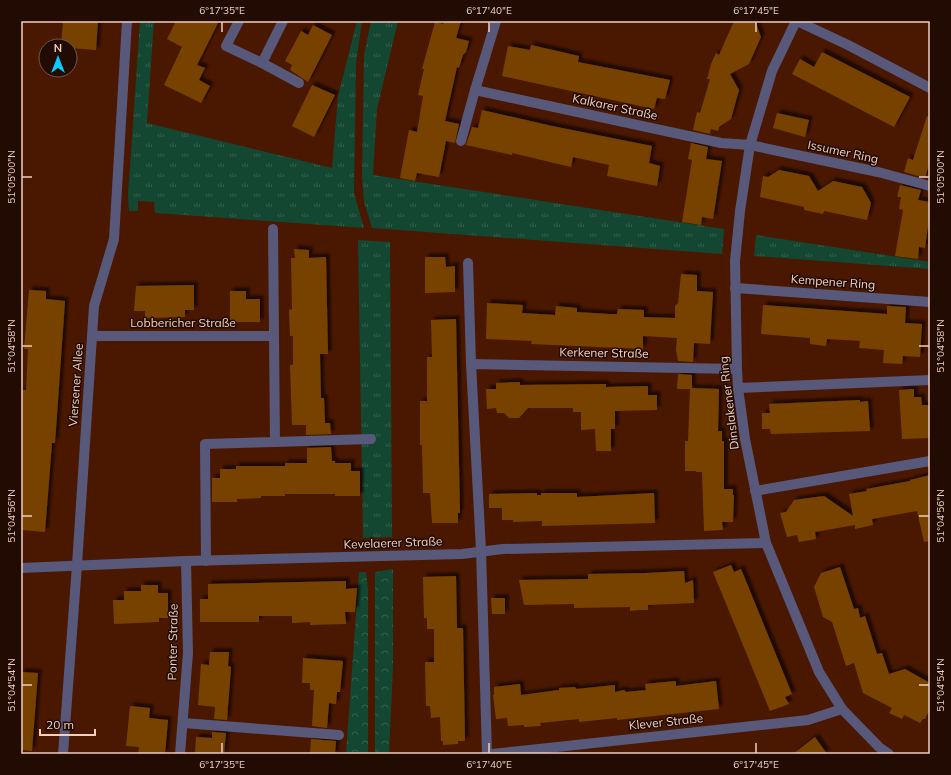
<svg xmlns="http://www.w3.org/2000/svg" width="951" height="775" viewBox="0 0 951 775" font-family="Mulish,sans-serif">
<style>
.grass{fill:url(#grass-tufts)}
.forest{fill:url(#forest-crowns)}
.building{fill:#774303;filter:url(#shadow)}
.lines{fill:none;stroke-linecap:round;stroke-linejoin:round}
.minor{stroke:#57587a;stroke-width:10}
.ticks{fill:none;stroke:#f0cec1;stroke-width:1.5}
.labels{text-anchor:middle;stroke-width:3;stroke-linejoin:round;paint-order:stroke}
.street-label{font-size:12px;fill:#f0cec1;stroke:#210b03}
.neatline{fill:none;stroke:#f0cec1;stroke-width:1.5}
.ticks-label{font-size:10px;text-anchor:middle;fill:#f0cec1}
</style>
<defs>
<pattern id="grass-tufts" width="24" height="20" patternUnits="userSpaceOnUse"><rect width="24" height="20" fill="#134732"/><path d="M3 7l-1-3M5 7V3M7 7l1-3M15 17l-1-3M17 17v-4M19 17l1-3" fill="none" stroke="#36604e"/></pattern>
<pattern id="forest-crowns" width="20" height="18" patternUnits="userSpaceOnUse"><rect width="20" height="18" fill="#134732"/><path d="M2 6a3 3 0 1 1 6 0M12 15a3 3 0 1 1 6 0" fill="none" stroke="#36604e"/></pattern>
<filter id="shadow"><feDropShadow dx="3.5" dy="-3.5" stdDeviation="1" flood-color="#0009"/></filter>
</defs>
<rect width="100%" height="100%" fill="#4a1700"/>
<g class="grass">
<path d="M140 21H154L147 123 332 168 338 96 357 21H362L356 63 354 193 364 228 155 213 154 202 138 201V211H129L128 195Z"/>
<path d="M371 21H398L377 109 373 175 724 229 722 254 372 228 364 202 362 176 364 55Z"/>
<path d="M756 235 930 262V269L754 256Z"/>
<path d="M358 240 390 242 392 537 363 538Z"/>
</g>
<g class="forest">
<path d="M393 569V666L389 754H375V572Z"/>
<path d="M359 572H366L368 589V754H346Z"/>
</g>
<g class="building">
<path d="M63 21H98L96 50 70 48V46H61Z"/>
<path d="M176 21H219L197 65 205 68 199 80 210 86 201 103 164 85 182 47 167 39Z"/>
<path d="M445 21H461L456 38 469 41 466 52 463 55 459 68 457 67 445 121 459 124 455 143 446 141 439 177 417 173 415 181 400 178 409 130 417 132 423 96 418 95 424 69H422L435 22 443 24Z"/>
<path d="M734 21H755L761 37 749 64 730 74 739 90 731 119 719 127 718 131 711 129 710 134 693 130 697 112 700 113 710 79H707L711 64 716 53 719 55Z"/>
<path d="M313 25 332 35 308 82 290 70 292 65 285 61 301 31 308 35Z"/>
<path d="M531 45 579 56 578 62 670 80 665 99 657 98 654 109 502 76 508 46 530 50Z"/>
<path d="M822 52 910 97 894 127 792 74 800 59 814 67Z"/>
<path d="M312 85 335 95 314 137 292 126Z"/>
<path d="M482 110 552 126 652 146 649 163 660 166 657 186 607 176 609 165 573 157 571 167 512 153V155L466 145 472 127 478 128Z"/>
<path d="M777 113 809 120 805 137 773 128Z"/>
<path d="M927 116 930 117V161L925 178 904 172 908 158 913 160Z"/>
<path d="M691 143 708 147 706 159 722 161 713 219 702 217 701 225 682 222 692 160 688 159Z"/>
<path d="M779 170 809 176 818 191 833 181 862 187 871 203 867 220 824 211 823 214 804 210V207L760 197 763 176 768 177Z"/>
<path d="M900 185 921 190 918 200 930 202V212L925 248 919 247 918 259 895 256 903 210 899 209 901 197H897Z"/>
<path d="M294 249 309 250V258L326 257 328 354H320L321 398H324L325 423H330L331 434 306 435V425H292L290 365H293V336H290L289 310 292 309 291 258H295Z"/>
<path d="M425 257H445L446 267 455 266V292L425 293Z"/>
<path d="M681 274 697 275V291L713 292 710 344 694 343 693 362 678 361 676 350 677 338 643 336V349L531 344 532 341 486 339 487 303 523 305 522 313 555 315 556 306 577 308V312L609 314H617L618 309 644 310V317L675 318V306L678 303Z"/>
<path d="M194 285V310H185V317L145 318V311H134L136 286Z"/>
<path d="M29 290 46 291V299L65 301 55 443H52L45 532 21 530V390H26L28 349H24Z"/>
<path d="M230 291H246V299H260V322H230Z"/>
<path d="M763 305 887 314V306L906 307 905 323 922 324 920 357 903 356 902 364 883 363 884 350 859 348 860 341 827 339 826 346 810 344V338L761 334Z"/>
<path d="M456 319 460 513H458V523H432L430 493H423L422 445H420V401H427V357H432L431 320Z"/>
<path d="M678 374 692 375V388L719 389 718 431H722V441H724V489H733V495H734L733 522H722L723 530 704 531 702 472H696V471H685V441H688L690 389H677Z"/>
<path d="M520 382V385L606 384V387L648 386V395H657V410L615 411V429H611V451H596L595 429 581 430V412H573V408H528L519 418H509L504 413H497L496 408 487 409 486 389H496V383Z"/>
<path d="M914 389V397H921L922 405H930V438L902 439 899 390Z"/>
<path d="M860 400V402L868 401 870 431 771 434 770 429H762V413H770L769 404Z"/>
<path d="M331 447 332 461H335V463H351V471H360V496H335V494H285V496H261V498L237 499V502H212V478H220V469H236V466H285V463H307V448Z"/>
<path d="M930 475V541L924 542 917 511 872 519 873 525 855 529V525L815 532 816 539 799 542 797 535 787 537 780 513 786 512 794 500 824 496 853 516 849 494 867 491 866 489 910 481V480Z"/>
<path d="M537 493V495H541V493H577V497L654 493 655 523 542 526V521L513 522V520H502V508H489V494Z"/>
<path d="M731 565 734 572 741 569 792 694 785 697 789 704 770 711 713 572Z"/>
<path d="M840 567 854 609 858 608 860 618 865 616 877 654 882 653 889 674 905 669 930 683V709L925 719H923L920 723 904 715 902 719 889 713 892 708 863 693 854 663 846 666 832 622 823 617 814 587 821 573Z"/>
<path d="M684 571 685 583 693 580 694 603 648 605V610H638L630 611V607L574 608V604L524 605 519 580 588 579V574L646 573Z"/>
<path d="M456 576 457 628H463L465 741H458V744L443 745V741H441L440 717 431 718 430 706H426L425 662H434V629H427V618H424L423 577Z"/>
<path d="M346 581V589L357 588 355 612H345L346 624 310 625V622L292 623V616H259V622H200V599H208V584Z"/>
<path d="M141 585H158V593H168V618H159V622L114 624 113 600H124V591H141Z"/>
<path d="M491 598H505V614H492Z"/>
<path d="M210 652H229L228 666 231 667 227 720 214 719 215 707 198 705 201 664 209 665Z"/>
<path d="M303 658 343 661 340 692H337L336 704 329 703 327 728 312 726 314 690H310V683H302Z"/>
<path d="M21 672 38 673 32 751 21 750Z"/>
<path d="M676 681V686L716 681 719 709 617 720V718L579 722V719L540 723 541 726 524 727V725L508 726 507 718 496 719 493 695H494V687L520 684 521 695 559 690V688L575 687 576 689 615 685V692L624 690 626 692 646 690 645 684Z"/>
<path d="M130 706 150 708 149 718 168 720 165 754H138L139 747 126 746Z"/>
<path d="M212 732 226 733 224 754H195L196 737 212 738Z"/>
<path d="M815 737 827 754H793Z"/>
<path d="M311 739 336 741 335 754H310Z"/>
</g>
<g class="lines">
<g class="minor">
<path d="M239 21 226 46 262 63 283 21"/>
<path d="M796 21 772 71 750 145 740 211 735 261 737 369 738 388 745 439 766 543 819 672 842 709 879 747 889 754"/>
<path d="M797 21 848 45 930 88"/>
<path d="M262 63 299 83"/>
<path d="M475 90 721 143 750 145 878 172 930 186"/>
<path d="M461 141 475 90 496 21"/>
<path d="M468 263 471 364"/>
<path d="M735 288 930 302"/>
<path d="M92 336H274"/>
<path d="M738 388 930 380"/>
<path d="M275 442 371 439"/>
<path d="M755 491 930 461"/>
<path d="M206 561 205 444 275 442 273 229"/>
<path d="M21 568 186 561 462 554 503 549 766 543"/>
<path d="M183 723 339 735"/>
<path d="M63 754 77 565 94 306 114 239 127 21"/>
<path d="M180 754 188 653 186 561"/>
<path d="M487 754 481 550 471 364 737 369"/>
<path d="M492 754 808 720 842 709"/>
</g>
</g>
<path class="ticks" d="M222 22V32M489 22V32M756 22V32M22 177H32M919 177H929M22 346H32M919 346H929M22 516H32M919 516H929M22 685H32M919 685H929M222 743V753M489 743V753M756 743V753"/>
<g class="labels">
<g class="street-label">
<text transform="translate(615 107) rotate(12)" y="4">Kalkarer Straße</text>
<text transform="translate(843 152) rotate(12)" y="4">Issumer Ring</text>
<text transform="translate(833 282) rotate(4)" y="4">Kempener Ring</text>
<text x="183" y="327">Lobbericher Straße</text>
<text transform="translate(604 353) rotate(1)" y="4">Kerkener Straße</text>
<text transform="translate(76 385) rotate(-86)" y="4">Viersener Allee</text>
<text transform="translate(729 403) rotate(-97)" y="4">Dinslakener Ring</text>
<text transform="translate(393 543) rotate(-2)" y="4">Kevelaerer Straße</text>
<text transform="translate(173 642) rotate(-89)" y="4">Ponter Straße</text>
<text transform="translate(666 722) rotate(-6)" y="4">Klever Straße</text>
</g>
</g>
<rect width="951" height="775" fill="none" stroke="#210b03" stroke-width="44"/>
<g transform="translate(58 58)"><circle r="19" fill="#210b03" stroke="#74594f"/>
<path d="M0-3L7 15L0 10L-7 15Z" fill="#0acafa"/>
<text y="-6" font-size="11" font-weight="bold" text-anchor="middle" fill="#f0cec1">N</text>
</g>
<path d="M40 729v6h55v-6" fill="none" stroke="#f0cec1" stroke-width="2"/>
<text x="46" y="729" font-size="12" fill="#f0cec1" stroke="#210b03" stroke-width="3" paint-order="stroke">20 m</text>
<rect x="22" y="22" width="907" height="731" class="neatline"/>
<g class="ticks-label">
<text x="222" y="14">6°17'35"E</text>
<text x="489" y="14">6°17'40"E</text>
<text x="756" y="14">6°17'45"E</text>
<text transform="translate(11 177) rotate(-90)" y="4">51°05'00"N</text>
<text transform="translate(940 177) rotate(-90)" y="4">51°05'00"N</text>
<text transform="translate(11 346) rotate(-90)" y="4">51°04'58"N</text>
<text transform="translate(940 346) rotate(-90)" y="4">51°04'58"N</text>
<text transform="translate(11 516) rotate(-90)" y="4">51°04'56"N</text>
<text transform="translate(940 516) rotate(-90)" y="4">51°04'56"N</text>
<text transform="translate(11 685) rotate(-90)" y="4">51°04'54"N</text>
<text transform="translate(940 685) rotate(-90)" y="4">51°04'54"N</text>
<text x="222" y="768">6°17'35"E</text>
<text x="489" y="768">6°17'40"E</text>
<text x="756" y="768">6°17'45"E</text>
</g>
</svg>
